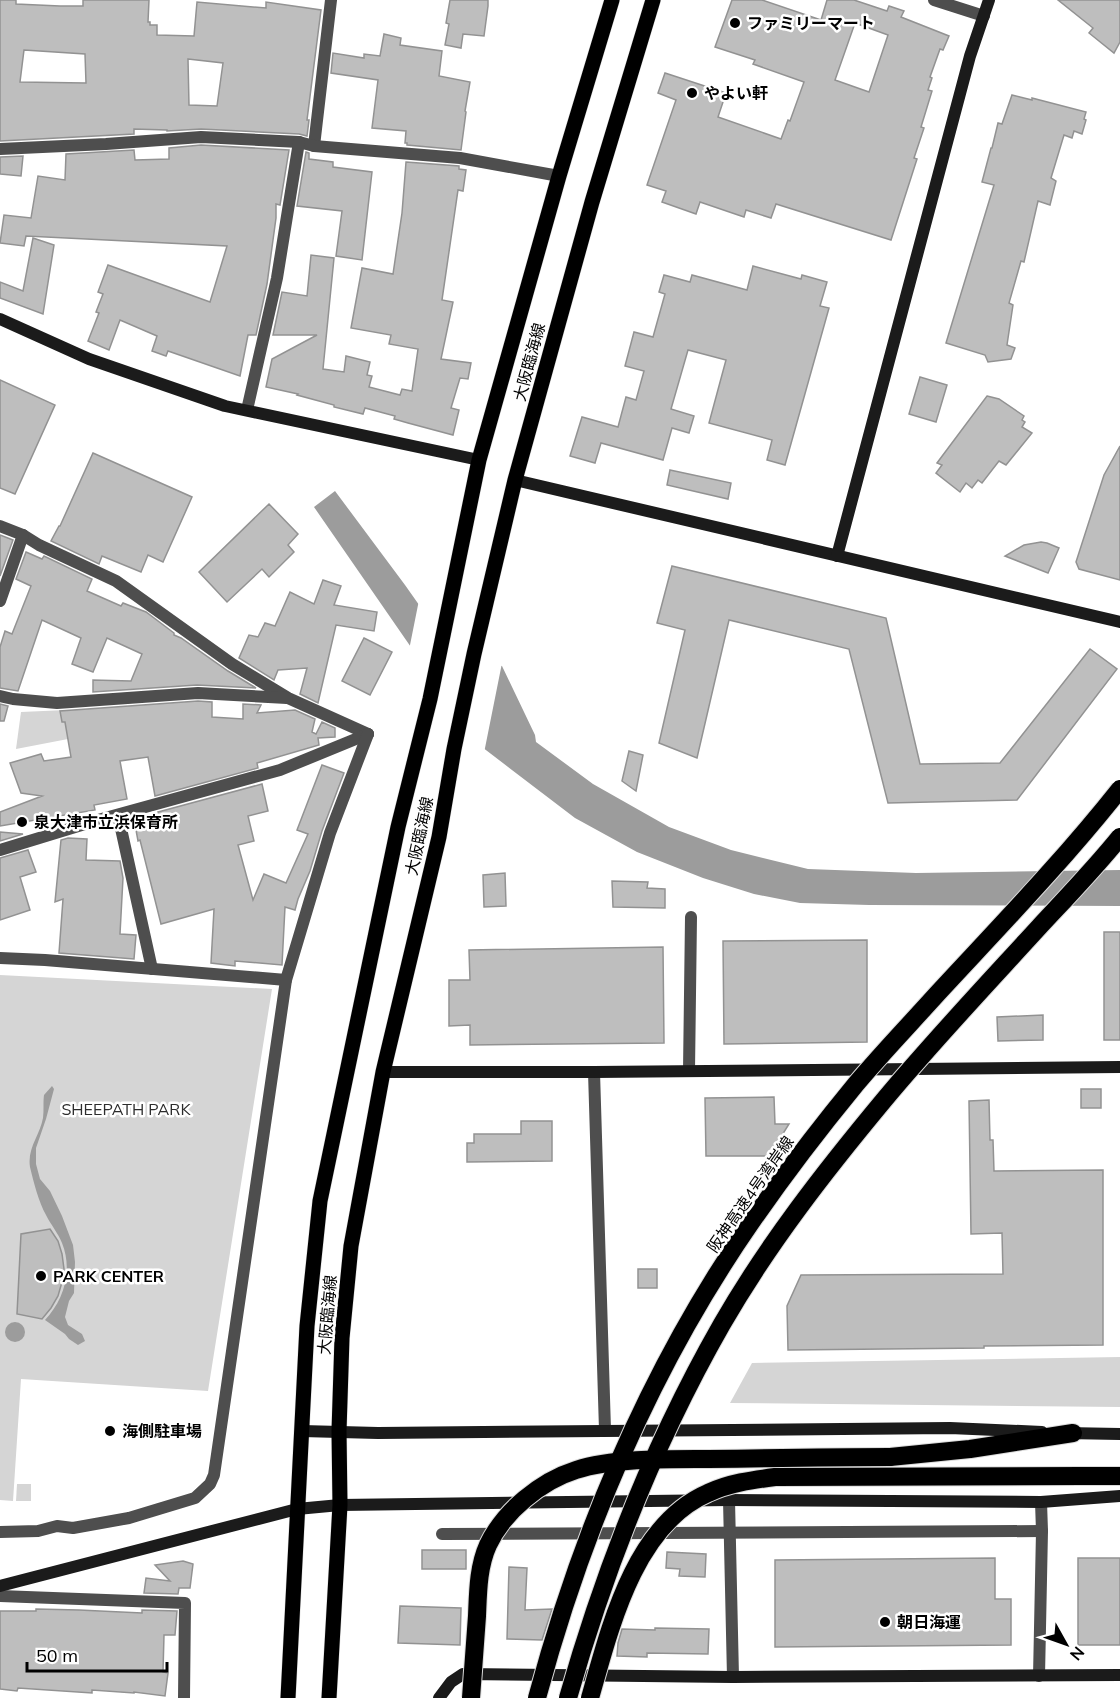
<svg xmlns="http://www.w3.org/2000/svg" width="1120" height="1698" viewBox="0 0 1120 1698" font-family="Mulish,'Noto Sans JP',sans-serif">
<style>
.green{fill:#d5d5d5}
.water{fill:#9c9c9c}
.pier{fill:#fff}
.building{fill:#bebebe;stroke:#929292;stroke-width:1.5;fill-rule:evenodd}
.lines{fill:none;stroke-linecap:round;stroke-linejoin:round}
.primary-casing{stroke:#dbdbdb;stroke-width:16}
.highway-casing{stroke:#dbdbdb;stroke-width:20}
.street{stroke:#4e4e4e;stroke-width:12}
.secondary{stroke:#1b1b1b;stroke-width:12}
.primary{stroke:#000;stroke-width:15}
.highway{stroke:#000;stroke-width:18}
.highway-bridge-casing{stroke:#dbdbdb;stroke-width:20;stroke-linecap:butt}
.highway-bridge{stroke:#000;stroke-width:18}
.poi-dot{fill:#000;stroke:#fff;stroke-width:2}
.labels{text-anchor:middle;stroke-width:5;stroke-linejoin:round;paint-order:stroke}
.poi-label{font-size:16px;font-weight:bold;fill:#000;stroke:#fff;text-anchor:start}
.street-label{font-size:16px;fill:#000;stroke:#fff}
.park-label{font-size:16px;fill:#2c2c2c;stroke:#fff}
</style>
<rect width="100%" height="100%" fill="#fff"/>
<g class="green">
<path d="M66 710 68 739 16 749 21 712Z"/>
<path d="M0 975 272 989 208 1391 21 1379 13 1501 0 1500Z"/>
<path d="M1120 1357V1407L730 1403 752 1363Z"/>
<path d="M17 1484H31V1501H16Z"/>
</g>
<g class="water">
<path d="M335 491 405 585 453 653 502 666 535 735 536 742 593 784 669 827 731 850 808 869 916 873 1120 870V906L869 905 800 903 754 894 703 878 637 852 575 818 478 744 314 507Z"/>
<path d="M52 1086 54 1089 46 1119 36 1148V1164L40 1179 50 1191 62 1216 73 1245 75 1262 74 1293 69 1301 65 1317 68 1325 82 1334 85 1341 78 1345 69 1339 65 1334 45 1320C64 1300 73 1270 62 1243 58 1233 51 1225 46 1215 39 1203 33 1180 30 1167 27 1148 40 1135 43 1118 44 1110 43 1102 44 1095Z"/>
<circle cx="15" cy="1332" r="10"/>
</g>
<path class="pier" d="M419 600 455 650 502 663 484 753 475 746 409 650Z"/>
<g class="building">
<path d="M0 0H16V4L60 6H83V0H149L148 22H150V25H157V35L194 36 197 2 266 8V2L321 10 307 120H309L307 136 299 134 201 129 167 131V130L134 129V134L0 141ZM24 50 85 54 86 83 20 82ZM188 59 223 63 217 106 189 105Z"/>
<path d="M450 0H488V6L484 36 463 34 461 48 445 45 449 24 446 23Z"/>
<path d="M732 0H762L821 20 827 0H854L887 11 889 6 904 11 901 17 949 36 943 50 940 49 930 77 932 78 928 90 932 91 921 127 924 128 914 158 917 159 891 240 776 204 771 218 746 210 744 217 700 202 696 214 662 202 666 191 647 185 676 100 658 93 665 73 726 93 718 117 781 139 788 120 790 121 804 82 753 64 755 60 715 47ZM855 23 888 35 869 92 835 80Z"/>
<path d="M1058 0H1120V42L1114 53 1089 33 1093 28Z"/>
<path d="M384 34 401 38 400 45 442 51 439 76 470 82 465 111 466 112 461 150 407 145V143H405L406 131 372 128 378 80 331 73 333 53 364 58V54L380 56Z"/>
<path d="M1012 95 1032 100V98L1086 112 1084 119 1086 120 1082 134 1074 131 1072 138 1064 135 1051 178 1056 181 1050 205 1038 201 1024 262 1021 261 1009 303 1013 305 1007 345 1015 348 1011 359 988 362 985 355 946 343 994 185 982 182 991 148H992L998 123 1002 124Z"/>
<path d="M201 145 289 150 280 205 276 204V218L267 284 256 335H248L240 376 168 351 166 356 152 351 157 336 120 320 109 350 88 341 99 313 96 312 103 294 98 292 108 265 210 302 227 246 26 236 24 246 0 243 4 215 31 218 38 176 65 180 66 154 134 150 135 160 169 159V148Z"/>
<path d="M306 152 309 153V159L333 162V167L372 172 362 260 336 256 342 211 297 206Z"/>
<path d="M23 156 21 176 0 174V157Z"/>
<path d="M406 162 459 166V169L466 170 463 191 458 190 442 300 453 302 441 359 471 363 468 379 460 378 451 408 459 410 453 435 408 423 394 419 395 416 365 408 363 414 334 407V405L297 395 298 394 266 387 272 359 317 335H273L282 292 307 296 311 255 334 258 323 369 344 372 346 356 370 362 367 375 372 376 369 387 400 395 402 389 412 391 418 349 389 344 391 335 351 328 362 268 393 274 402 213Z"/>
<path d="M33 238 54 245 43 314 0 298V282L23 291Z"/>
<path d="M753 266 801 279 802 275 827 282 820 306 829 308 785 465 767 460 772 440 709 423 726 360 688 350 671 409 694 416 689 433 672 428 663 460 601 443 595 463 570 456 582 417 618 427 626 397 636 400 644 371 625 366 634 332 653 337 665 294 659 292 664 275 690 282 692 275 747 290Z"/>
<path d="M920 377 947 385 936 422 909 414Z"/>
<path d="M0 380 55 405 15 494 0 488Z"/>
<path d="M987 396 999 399 1024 416 1022 420 1025 422 1022 427 1032 433 1006 465 999 461 982 483 978 480 972 488 966 483 960 492 936 473 942 465 937 463Z"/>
<path d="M1120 446V580L1079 569 1076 562 1104 475Z"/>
<path d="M93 453 192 497 163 562 148 555 141 572 102 556 99 564 51 541 59 526H60Z"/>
<path d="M670 470 731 483 728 499 667 485Z"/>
<path d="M269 504 298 534 288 545 294 552 269 577 262 569 227 602 199 572Z"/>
<path d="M0 535 13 540 0 576Z"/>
<path d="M1041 542 1047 543 1059 548 1048 573 1005 556 1024 545Z"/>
<path d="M26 552 42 559 44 556 92 579 87 591 121 606 123 603 146 612 174 633V635L181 638 228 671 256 688 197 685 93 692V680L131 681 142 654 107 638 93 672 72 664 81 638 42 620 18 691 0 688V647L5 631 12 634 31 586 16 579Z"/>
<path d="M672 566 886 618 920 764 1000 763 1090 649 1117 669 1017 800 888 803 849 649 729 620 697 758 659 743 685 630 657 623Z"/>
<path d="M323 580 341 586 334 605 377 612 374 631 336 625 318 703 300 694 307 668 278 670 274 680 239 658 249 635 258 637 265 623 275 626 290 592 314 604Z"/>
<path d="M364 638 392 652 370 695 342 681Z"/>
<path d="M198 701 212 702V717L243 719V704L261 705 257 713 295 710 315 719 312 732 316 734 322 722 335 728V737L318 738 319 745 257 763 258 768 155 796 148 757 120 761 127 799 94 805 95 810 0 826V812L42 796 21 793 10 763 41 754 44 761 71 757 65 722H62L60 711Z"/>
<path d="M0 704 8 706 4 721H0Z"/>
<path d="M629 751 643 755 636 791 622 781Z"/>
<path d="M322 765 344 773 322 831 310 871 298 899 295 910 285 907 282 965 235 961V966L211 963 214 909 161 924 140 840 138 841 134 819 159 814 158 812 262 784 268 811 248 816 254 841 238 845 253 900 264 874 286 883 308 834 297 830Z"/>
<path d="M0 832 23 834 0 841Z"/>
<path d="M68 838 87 839 86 860 120 861 123 878 120 934 136 935 134 959 59 953 63 899 55 902 61 840Z"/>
<path d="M28 850 36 872 20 877 30 910 0 920V858Z"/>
<path d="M505 873 506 906 484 907 483 875Z"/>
<path d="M612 881 648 882 647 888 665 889V908L613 907Z"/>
<rect x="1104" y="932" width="16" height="108"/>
<path d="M867 940V1042L724 1044 723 941Z"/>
<path d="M663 947 664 1043 470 1045V1025L449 1026V980H470L469 950Z"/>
<path d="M1043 1015V1040L998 1041 997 1017Z"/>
<rect x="1081" y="1089" width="20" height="19"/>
<path d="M774 1097 775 1124H789L769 1156H706L705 1098Z"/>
<path d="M989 1100 990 1140H993L994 1171 1103 1170V1345L984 1346V1348L788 1350 787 1306 801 1275 1003 1274 1002 1233 971 1234 969 1101Z"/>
<path d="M521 1121H552V1161L467 1162V1143H474V1134H521Z"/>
<path d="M50 1229 58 1241 62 1254 64 1269 62 1282 58 1296 51 1308 42 1319 17 1314 21 1234Z"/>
<rect x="638" y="1269" width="19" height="19"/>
<rect x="422" y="1550" width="44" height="19"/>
<path d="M667 1552 706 1554 705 1577 679 1576 680 1569 666 1568Z"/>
<path d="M995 1558V1599H1011V1645L775 1647V1560Z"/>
<rect x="1078" y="1558" width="42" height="87"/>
<path d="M183 1561 193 1564 190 1588H179L178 1594 144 1593 146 1578 170 1581 155 1565Z"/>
<path d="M509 1567 527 1568 525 1610 552 1609 542 1640 507 1639Z"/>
<path d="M400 1606 461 1608 460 1645 398 1643Z"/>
<path d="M36 1609 79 1610 142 1613V1610L177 1611 175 1635H164L163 1672 168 1673 165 1696 134 1692V1693L92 1690V1693L18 1688 17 1691 0 1689V1611H36Z"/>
<path d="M655 1628 709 1629 708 1654 647 1653V1657L617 1656 618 1643 622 1629 655 1630Z"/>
</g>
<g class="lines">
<defs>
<g id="primary">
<path d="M288 1698 307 1326 320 1201 398 827 430 699 479 460 559 176 612 0"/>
<path d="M329 1698 340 1505 339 1431 342 1338 351 1246 383 1072 439 837 454 749 474 654 515 480 592 202 653 0"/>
</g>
<g id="highway">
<path d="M890 1457 970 1449 1073 1433"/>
<path d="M1081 1476H1120"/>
</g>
</defs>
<use href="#primary" class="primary-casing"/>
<use href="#highway" class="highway-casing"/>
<g class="street">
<path d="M934 0 984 16"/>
<path d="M314 146 331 0"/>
<path d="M0 149 106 144 201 137 299 142 314 146 460 158 559 176"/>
<path d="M247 410 277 278 299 142"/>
<path d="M0 526 23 535 39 545 116 581 232 664 288 698 368 734"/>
<path d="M0 601 23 535"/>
<path d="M0 696 13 699 57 703 198 693 287 698"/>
<path d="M118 815 152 969"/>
<path d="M0 850 98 820 280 770 368 734"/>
<path d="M0 958 45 960 286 980"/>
<path d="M689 1071 691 917"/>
<path d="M594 1072 605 1430"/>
<path d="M729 1500 733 1677"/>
<path d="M0 1532 38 1531 57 1526 73 1528 129 1518 195 1498 210 1484 214 1475 286 980 330 833 368 734"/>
<path d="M442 1534 1042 1531"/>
<path d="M0 1596 185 1603 184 1698"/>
<path d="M1039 1676 1042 1531 1041 1502"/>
</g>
<g class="secondary">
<path d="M0 319 89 359 225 406 479 460"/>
<path d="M515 480 1120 622"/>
<path d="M837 556 970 56 989 0"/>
<path d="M383 1072H594L1120 1067"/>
<path d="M302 1431 378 1433 950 1428 1042 1432"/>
<path d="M1065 1433 1120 1434"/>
<path d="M0 1586 297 1509 340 1505 729 1500 1041 1502 1120 1496"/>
<path d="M439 1698 451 1682 463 1674 733 1677 1120 1675"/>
</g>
<use href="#primary" class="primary"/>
<use href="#highway" class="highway"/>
<defs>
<g id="highway-bridge">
<path d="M471 1698C473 1671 475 1644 477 1616 478 1593 478 1567 488 1545 504 1511 541 1481 576 1470 613 1458 669 1459 708 1459 768 1458 829 1457 890 1457"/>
<path d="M537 1698C582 1531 651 1367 750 1224 783 1176 819 1129 856 1084 882 1053 910 1024 937 994 999 927 1063 861 1120 789"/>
<path d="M568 1698C605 1568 655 1441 722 1324 768 1244 825 1171 884 1100 934 1040 987 984 1040 926 1067 897 1095 868 1120 837"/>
<path d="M590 1698C610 1628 634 1525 708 1493 729 1483 752 1480 775 1477L1081 1476"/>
</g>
</defs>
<use href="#highway-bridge" class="highway-bridge-casing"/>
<use href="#highway-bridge" class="highway-bridge"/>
</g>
<g class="poi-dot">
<circle cx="735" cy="23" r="6"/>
<circle cx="692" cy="93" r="6"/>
<circle cx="22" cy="822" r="6"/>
<circle cx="41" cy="1276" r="6"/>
<circle cx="110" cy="1431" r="6"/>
<circle cx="885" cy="1622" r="6"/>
</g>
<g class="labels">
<g class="poi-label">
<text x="747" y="29">ファミリーマート</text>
<text x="704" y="99">やよい軒</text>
<text x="34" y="828">泉大津市立浜保育所</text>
<text x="53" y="1282">PARK CENTER</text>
<text x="122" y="1437">海側駐車場</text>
<text x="897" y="1628">朝日海運</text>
</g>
<g class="street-label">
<text transform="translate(529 362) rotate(-75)" y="6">大阪臨海線</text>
<text transform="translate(419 836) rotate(-78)" y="6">大阪臨海線</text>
<text transform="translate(750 1194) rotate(-55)" y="6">阪神高速4号湾岸線</text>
<text transform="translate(327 1315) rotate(-85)" y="6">大阪臨海線</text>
</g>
<g class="park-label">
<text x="126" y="1115">SHEEPATH PARK</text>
</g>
</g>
<g transform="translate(1066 1644) rotate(130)" stroke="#ffffff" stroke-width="4.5" paint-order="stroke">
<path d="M0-4.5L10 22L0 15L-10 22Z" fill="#000000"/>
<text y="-9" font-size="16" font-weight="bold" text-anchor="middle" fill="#000000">N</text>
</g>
<path d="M27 1662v9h140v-9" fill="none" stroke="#000000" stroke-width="3"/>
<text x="36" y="1662" font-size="18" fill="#000000" stroke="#ffffff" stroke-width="4.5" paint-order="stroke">50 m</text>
</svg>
